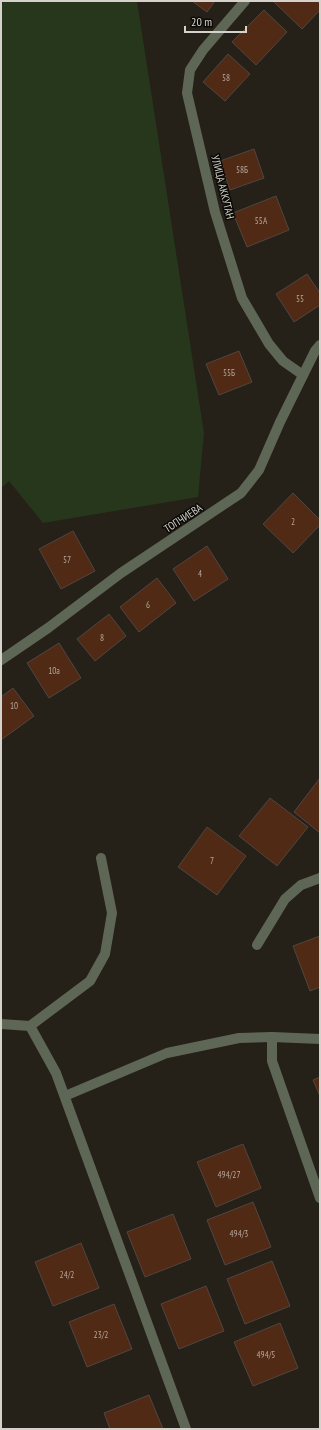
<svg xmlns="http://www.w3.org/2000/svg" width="321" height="1430" viewBox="0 0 321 1430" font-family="'PT Sans Narrow',sans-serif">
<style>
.green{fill:#26371c}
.building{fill:#502a15;stroke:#504641}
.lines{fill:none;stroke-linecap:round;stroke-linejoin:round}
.minor{stroke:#5e6756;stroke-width:10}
.labels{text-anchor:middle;stroke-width:3;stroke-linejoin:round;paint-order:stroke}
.number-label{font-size:9px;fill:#b4a89e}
.street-label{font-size:11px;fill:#d5d2cc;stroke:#0c0a07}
</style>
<rect width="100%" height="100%" fill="#252018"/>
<path class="green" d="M4 1H137L204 433 198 497 43 523 9 481 1 488V7Z"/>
<g class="building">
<path d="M192 1H215L207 12Z"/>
<path d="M273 1H317L320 4V10L302 29Z"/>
<path d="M264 10 287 32 256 65 232 42Z"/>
<path d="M228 54 250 74 225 101 203 82Z"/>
<path d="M254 149 264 178 230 190 220 161Z"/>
<path d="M276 196 289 230 247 247 233 213Z"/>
<path d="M307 274 320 293V305L294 322 276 294Z"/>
<path d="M239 351 252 382 219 395 206 364Z"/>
<path d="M293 493 320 520V525L293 553 263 524Z"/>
<path d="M73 531 95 571 61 589 39 549Z"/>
<path d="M207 546 228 579 194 601 173 569Z"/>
<path d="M157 578 176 603 139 632 120 607Z"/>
<path d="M109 614 126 636 95 661 77 639Z"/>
<path d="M59 643 81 678 49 698 27 663Z"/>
<path d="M13 688 34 716 1 740V697Z"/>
<path d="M320 778V833L294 812Z"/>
<path d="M270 798 308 827 277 866 239 836Z"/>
<path d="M207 827 246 856 217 895 178 867Z"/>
<path d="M320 936V987L310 991 293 946Z"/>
<path d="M320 1077V1096L313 1080Z"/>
<path d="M243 1144 261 1188 216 1207 197 1162Z"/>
<path d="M253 1202 271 1247 225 1265 207 1220Z"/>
<path d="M173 1214 191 1259 145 1277 127 1232Z"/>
<path d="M81 1243 99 1288 53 1306 35 1262Z"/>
<path d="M272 1261 290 1306 245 1324 227 1279Z"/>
<path d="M206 1286 224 1331 179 1349 161 1304Z"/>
<path d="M114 1304 132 1349 87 1367 69 1322Z"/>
<path d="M280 1323 298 1368 253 1386 234 1342Z"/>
<path d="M149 1395 163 1429H110L104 1413Z"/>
</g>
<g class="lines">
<g class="minor">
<path d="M245 1 203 50 190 70 187 93 215 212 242 298 269 344 283 361 303 375"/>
<path d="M1 660 48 628 121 573 241 493 259 470 280 422 315 351 320 345"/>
<path d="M257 945 285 899 301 885 320 878"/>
<path d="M1 1024 30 1026 90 981 105 954 112 913 101 858"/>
<path d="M30 1026 56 1073 186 1429"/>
<path d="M320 1039 272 1037V1061L320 1198"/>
<path d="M65 1096 167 1053 239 1038 272 1037"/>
</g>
</g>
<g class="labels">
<g class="number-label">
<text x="226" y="81">58</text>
<text x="242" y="173">58Б</text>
<text x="261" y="224">55А</text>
<text x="300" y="302">55</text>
<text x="229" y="376">55Б</text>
<text x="293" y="525">2</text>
<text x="67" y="563">57</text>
<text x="200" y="577">4</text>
<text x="148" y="608">6</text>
<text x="102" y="641">8</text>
<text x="54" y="674">10а</text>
<text x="14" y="709">10</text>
<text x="212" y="864">7</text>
<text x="229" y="1178">494/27</text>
<text x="239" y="1237">494/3</text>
<text x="67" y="1278">24/2</text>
<text x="101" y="1338">23/2</text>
<text x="266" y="1358">494/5</text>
</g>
<g class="street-label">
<text transform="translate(223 187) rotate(76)" y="4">УЛИЦА АККУТАН</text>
<text transform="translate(183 518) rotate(-33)" y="4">ТОПЧИЕВА</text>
</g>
</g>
<rect width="321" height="1430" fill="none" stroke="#d5d2cc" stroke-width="4"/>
<path d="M185 26v6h61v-6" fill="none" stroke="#d5d2cc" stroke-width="2"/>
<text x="191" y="26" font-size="12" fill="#d5d2cc" stroke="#0c0a07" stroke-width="3" paint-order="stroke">20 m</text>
</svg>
